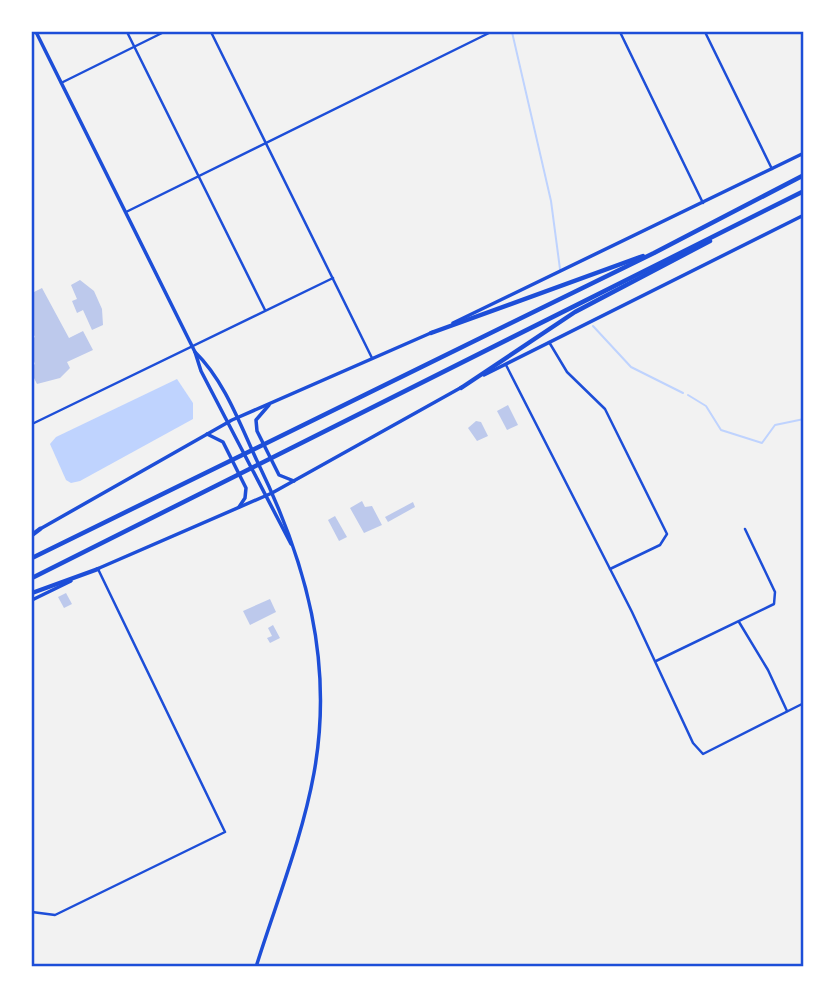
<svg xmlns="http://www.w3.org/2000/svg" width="835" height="998" viewBox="0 0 835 998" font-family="Lora,serif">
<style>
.water{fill:#bfd3fe}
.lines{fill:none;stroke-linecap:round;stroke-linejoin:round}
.stream{stroke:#bfd3fe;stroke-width:2}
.building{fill:#bdc9ec}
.minor{stroke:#1d4ed8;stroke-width:2.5}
.secondary{stroke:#1d4ed8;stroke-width:3.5}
.motorway{stroke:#1d4ed8;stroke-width:4.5}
.neatline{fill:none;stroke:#1d4ed8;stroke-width:2.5}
</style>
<rect width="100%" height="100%" fill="#f2f2f2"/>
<path class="water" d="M177 379 193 403V419L80 481 71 483 66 480 50 444 56 437Z"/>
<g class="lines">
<g class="stream">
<path d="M512 32 551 201 560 269"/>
<path d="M593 326 631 367 683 393"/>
<path d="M688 395 706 406 721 430 762 443 775 425 804 419"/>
</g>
</g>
<g class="building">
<path d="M80 280 94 291 102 309 103 325 92 330 83 310 77 313 72 301 77 299 71 285Z"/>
<path d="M42 288 69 338 83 331 93 350 67 362 70 368 60 378 37 384 32 374V366L35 364 32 356V339L35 337 32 331V293Z"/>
<path d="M508 405 518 425 507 430 497 411Z"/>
<path d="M476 421 481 422 488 436 477 441 468 428Z"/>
<path d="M362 501 365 507 372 506 382 525 364 533 350 508Z"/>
<path d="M413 502 415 507 388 522 385 517Z"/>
<path d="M335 516 347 537 339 541 328 520Z"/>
<path d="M66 593 72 604 64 608 58 597Z"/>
<path d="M270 599 276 612 250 625 243 611Z"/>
<path d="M273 625 280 638 270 643 267 638 272 636 268 628Z"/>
</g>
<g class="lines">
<g class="minor">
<path d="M127 32 265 310"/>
<path d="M211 32 372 358"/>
<path d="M620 32 703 203"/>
<path d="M705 32 772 169"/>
<path d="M61 83 164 32"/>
<path d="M126 212 491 32"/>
<path d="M549 342 567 372 605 409 667 534 660 545 610 569"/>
<path d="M506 365 632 612 693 743 703 754 804 703"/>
<path d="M32 424 333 278"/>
<path d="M739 622 768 670 787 711"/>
<path d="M656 661 774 604 775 592 745 529"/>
<path d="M32 912 55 915 225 832 98 569"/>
</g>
<g class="secondary">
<path d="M36 32 195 352 201 371 291 544"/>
<path d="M453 323 804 153"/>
<path d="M195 352C225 381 241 427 258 463 306 562 334 662 314 773 302 839 276 903 256 967"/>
<path d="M484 375 804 215"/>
<path d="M269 405 256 420 257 431 279 475 294 481"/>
<path d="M207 434 223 442 246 488 245 498 239 507"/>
<path d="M40 529 232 420 433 332"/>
<path d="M97 569 272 493 462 387"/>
<path d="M32 600 71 581"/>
</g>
<g class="motorway">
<path d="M431 333 643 256"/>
<path d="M461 388 575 312 710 241"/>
<path d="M32 535 40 529"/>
<path d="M32 558 654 253 804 175"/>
<path d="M32 578 804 191"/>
<path d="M32 593 98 569"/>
</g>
</g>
<rect width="835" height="998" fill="none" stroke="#ffffff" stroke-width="66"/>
<rect x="33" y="33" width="769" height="932" class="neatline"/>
</svg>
